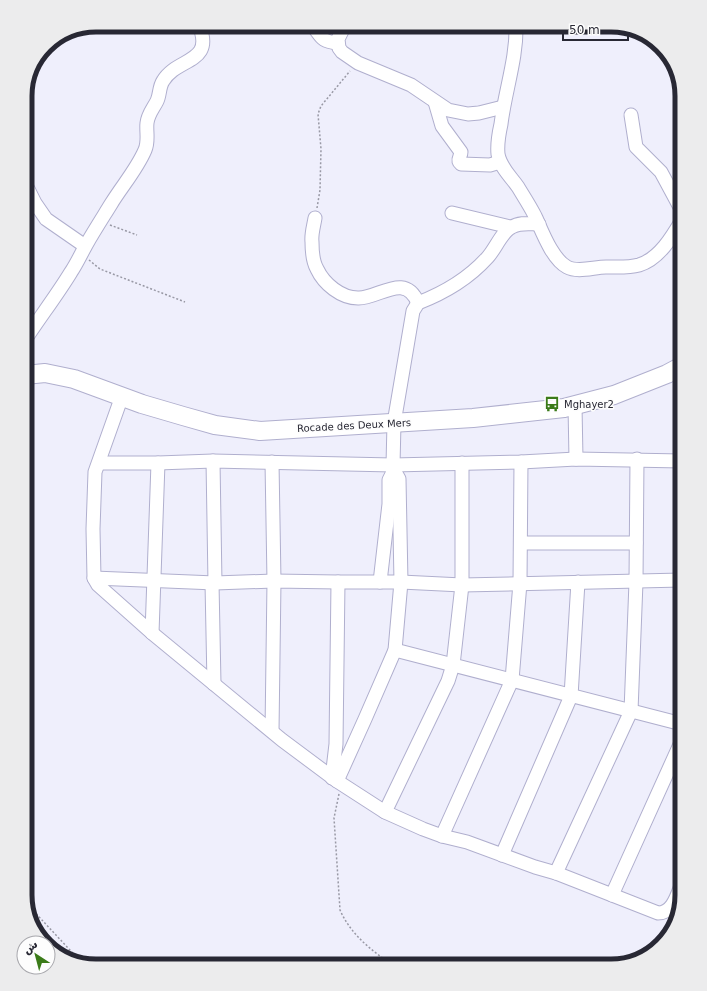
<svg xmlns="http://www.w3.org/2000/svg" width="707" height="991" viewBox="0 0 707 991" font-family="'DejaVu Sans','Noto Naskh Arabic',sans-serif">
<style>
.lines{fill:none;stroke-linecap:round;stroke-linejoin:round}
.minor-casing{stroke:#b0afce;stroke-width:15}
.highway-casing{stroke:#b0afce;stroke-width:20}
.path{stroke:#9999a5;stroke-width:1.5;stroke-dasharray:2 2;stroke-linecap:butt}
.minor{stroke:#fff;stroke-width:13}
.highway{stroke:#fff;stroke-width:18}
.labels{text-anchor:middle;stroke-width:3;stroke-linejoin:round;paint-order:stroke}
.poi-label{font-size:10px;fill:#282834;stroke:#fdfdfd;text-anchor:start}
.street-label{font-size:10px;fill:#282834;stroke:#fdfdfd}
.rim{fill:none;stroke:#282834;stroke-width:5}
</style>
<rect width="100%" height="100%" fill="#efeffc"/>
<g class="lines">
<defs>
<g id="minor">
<path d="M312 25C322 37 320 41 337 43"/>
<path d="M345 25 338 39 339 48 342 52 358 63 411 85 448 110 468 114 479 113 503 107"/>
<path d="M516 25C517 58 505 91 501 124 499 133 497 144 498 154 500 167 511 177 518 187 524 197 530 206 535 216 542 231 552 259 567 267 578 273 594 267 606 267 617 267 628 268 639 265 659 259 672 237 682 220"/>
<path d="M435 102 442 126 461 152C461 157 456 160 461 164L490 165 500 162"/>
<path d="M631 115 636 147 661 172 682 211"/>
<path d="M25 183 35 203 46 219 85 246"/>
<path d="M452 213 510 227"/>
<path d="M315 218C314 225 311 234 312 242 312 251 313 262 317 269 324 284 341 298 358 298 378 299 405 271 418 303"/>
<path d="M25 340C40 317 57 295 71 272 77 263 81 254 86 245 94 231 103 217 111 204 122 186 137 169 145 150 149 141 146 132 147 123 148 114 153 109 157 101 160 95 159 87 163 81 177 57 215 64 199 25"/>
<path d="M122 396 95 472 93 529 94 578 98 585 152 633 282 740 337 781 365 719 395 650 401 582 399 479 394 470 393 465 394 423 413 311 418 303C444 293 468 279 487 258 495 250 502 231 512 227 520 222 530 224 539 224"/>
<path d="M575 406 576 459"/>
<path d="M213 461 215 583"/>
<path d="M272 462 274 581 272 731"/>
<path d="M99 463H158L213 461 393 465 521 462 576 459 682 461"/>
<path d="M522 543H636"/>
<path d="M94 578 215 583 274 581 338 582"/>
<path d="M380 582 389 504V480L394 470"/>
<path d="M212 583 214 684"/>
<path d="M152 633 158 463"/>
<path d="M395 650 682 724"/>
<path d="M332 778 336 744 338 582H401L462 585 682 580"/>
<path d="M337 781 385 812 423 829 442 836 467 842 535 867 556 873 658 913C673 913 677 895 682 883"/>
<path d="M385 812 448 681 453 665 462 585V463"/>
<path d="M442 836 512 680 520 583 521 462"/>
<path d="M502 855 571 696 578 582"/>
<path d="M556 873 631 711 636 582 637 459"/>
<path d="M612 895 682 740"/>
</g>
<path id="highway" d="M25 375 45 373 74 379 142 404 183 416 215 425 260 431 473 418 564 408 614 395 667 374 682 366"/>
</defs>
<use href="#minor" class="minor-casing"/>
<use href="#highway" class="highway-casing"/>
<g class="path">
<path d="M317 208 320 190 321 149 318 114 321 106 350 71"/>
<path d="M110 225 137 235"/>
<path d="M89 260 100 269 185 302"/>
<path d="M339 794 334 818 340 910C351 935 372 951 394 966"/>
<path d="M28 905 82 963"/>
</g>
<use href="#minor" class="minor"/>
<use href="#highway" class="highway"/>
</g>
<defs>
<symbol id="bus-bare" viewBox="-9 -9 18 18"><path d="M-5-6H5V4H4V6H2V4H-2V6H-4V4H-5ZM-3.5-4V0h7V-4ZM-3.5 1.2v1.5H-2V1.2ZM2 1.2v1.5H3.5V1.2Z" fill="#3b7b19" stroke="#fdfdfd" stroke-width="2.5" paint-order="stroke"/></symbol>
</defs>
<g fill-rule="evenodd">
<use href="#bus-bare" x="541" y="393" width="22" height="22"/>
</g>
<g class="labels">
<g class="poi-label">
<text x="564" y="408">Mghayer2</text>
</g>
<g class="street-label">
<text transform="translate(354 425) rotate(-3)" y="4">Rocade des Deux Mers</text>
</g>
</g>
<path d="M0 0H707V991H0ZM96 32H611A64 64 0 0 1 675 96V895A64 64 0 0 1 611 959H96A64 64 0 0 1 32 895V96A64 64 0 0 1 96 32Z" fill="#ececed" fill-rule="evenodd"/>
<path class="rim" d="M96 32H611A64 64 0 0 1 675 96V895A64 64 0 0 1 611 959H96A64 64 0 0 1 32 895V96A64 64 0 0 1 96 32Z"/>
<g transform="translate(36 955) rotate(324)"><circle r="19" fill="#fdfdfd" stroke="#a8a8ad"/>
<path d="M0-3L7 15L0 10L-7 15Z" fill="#3b7b19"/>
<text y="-6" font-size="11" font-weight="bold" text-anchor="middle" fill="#282834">ش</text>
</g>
<path d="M563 34v6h65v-6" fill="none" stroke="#282834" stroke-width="2"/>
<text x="569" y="34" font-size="12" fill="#282834" stroke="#fdfdfd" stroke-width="3" paint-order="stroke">50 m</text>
</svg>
